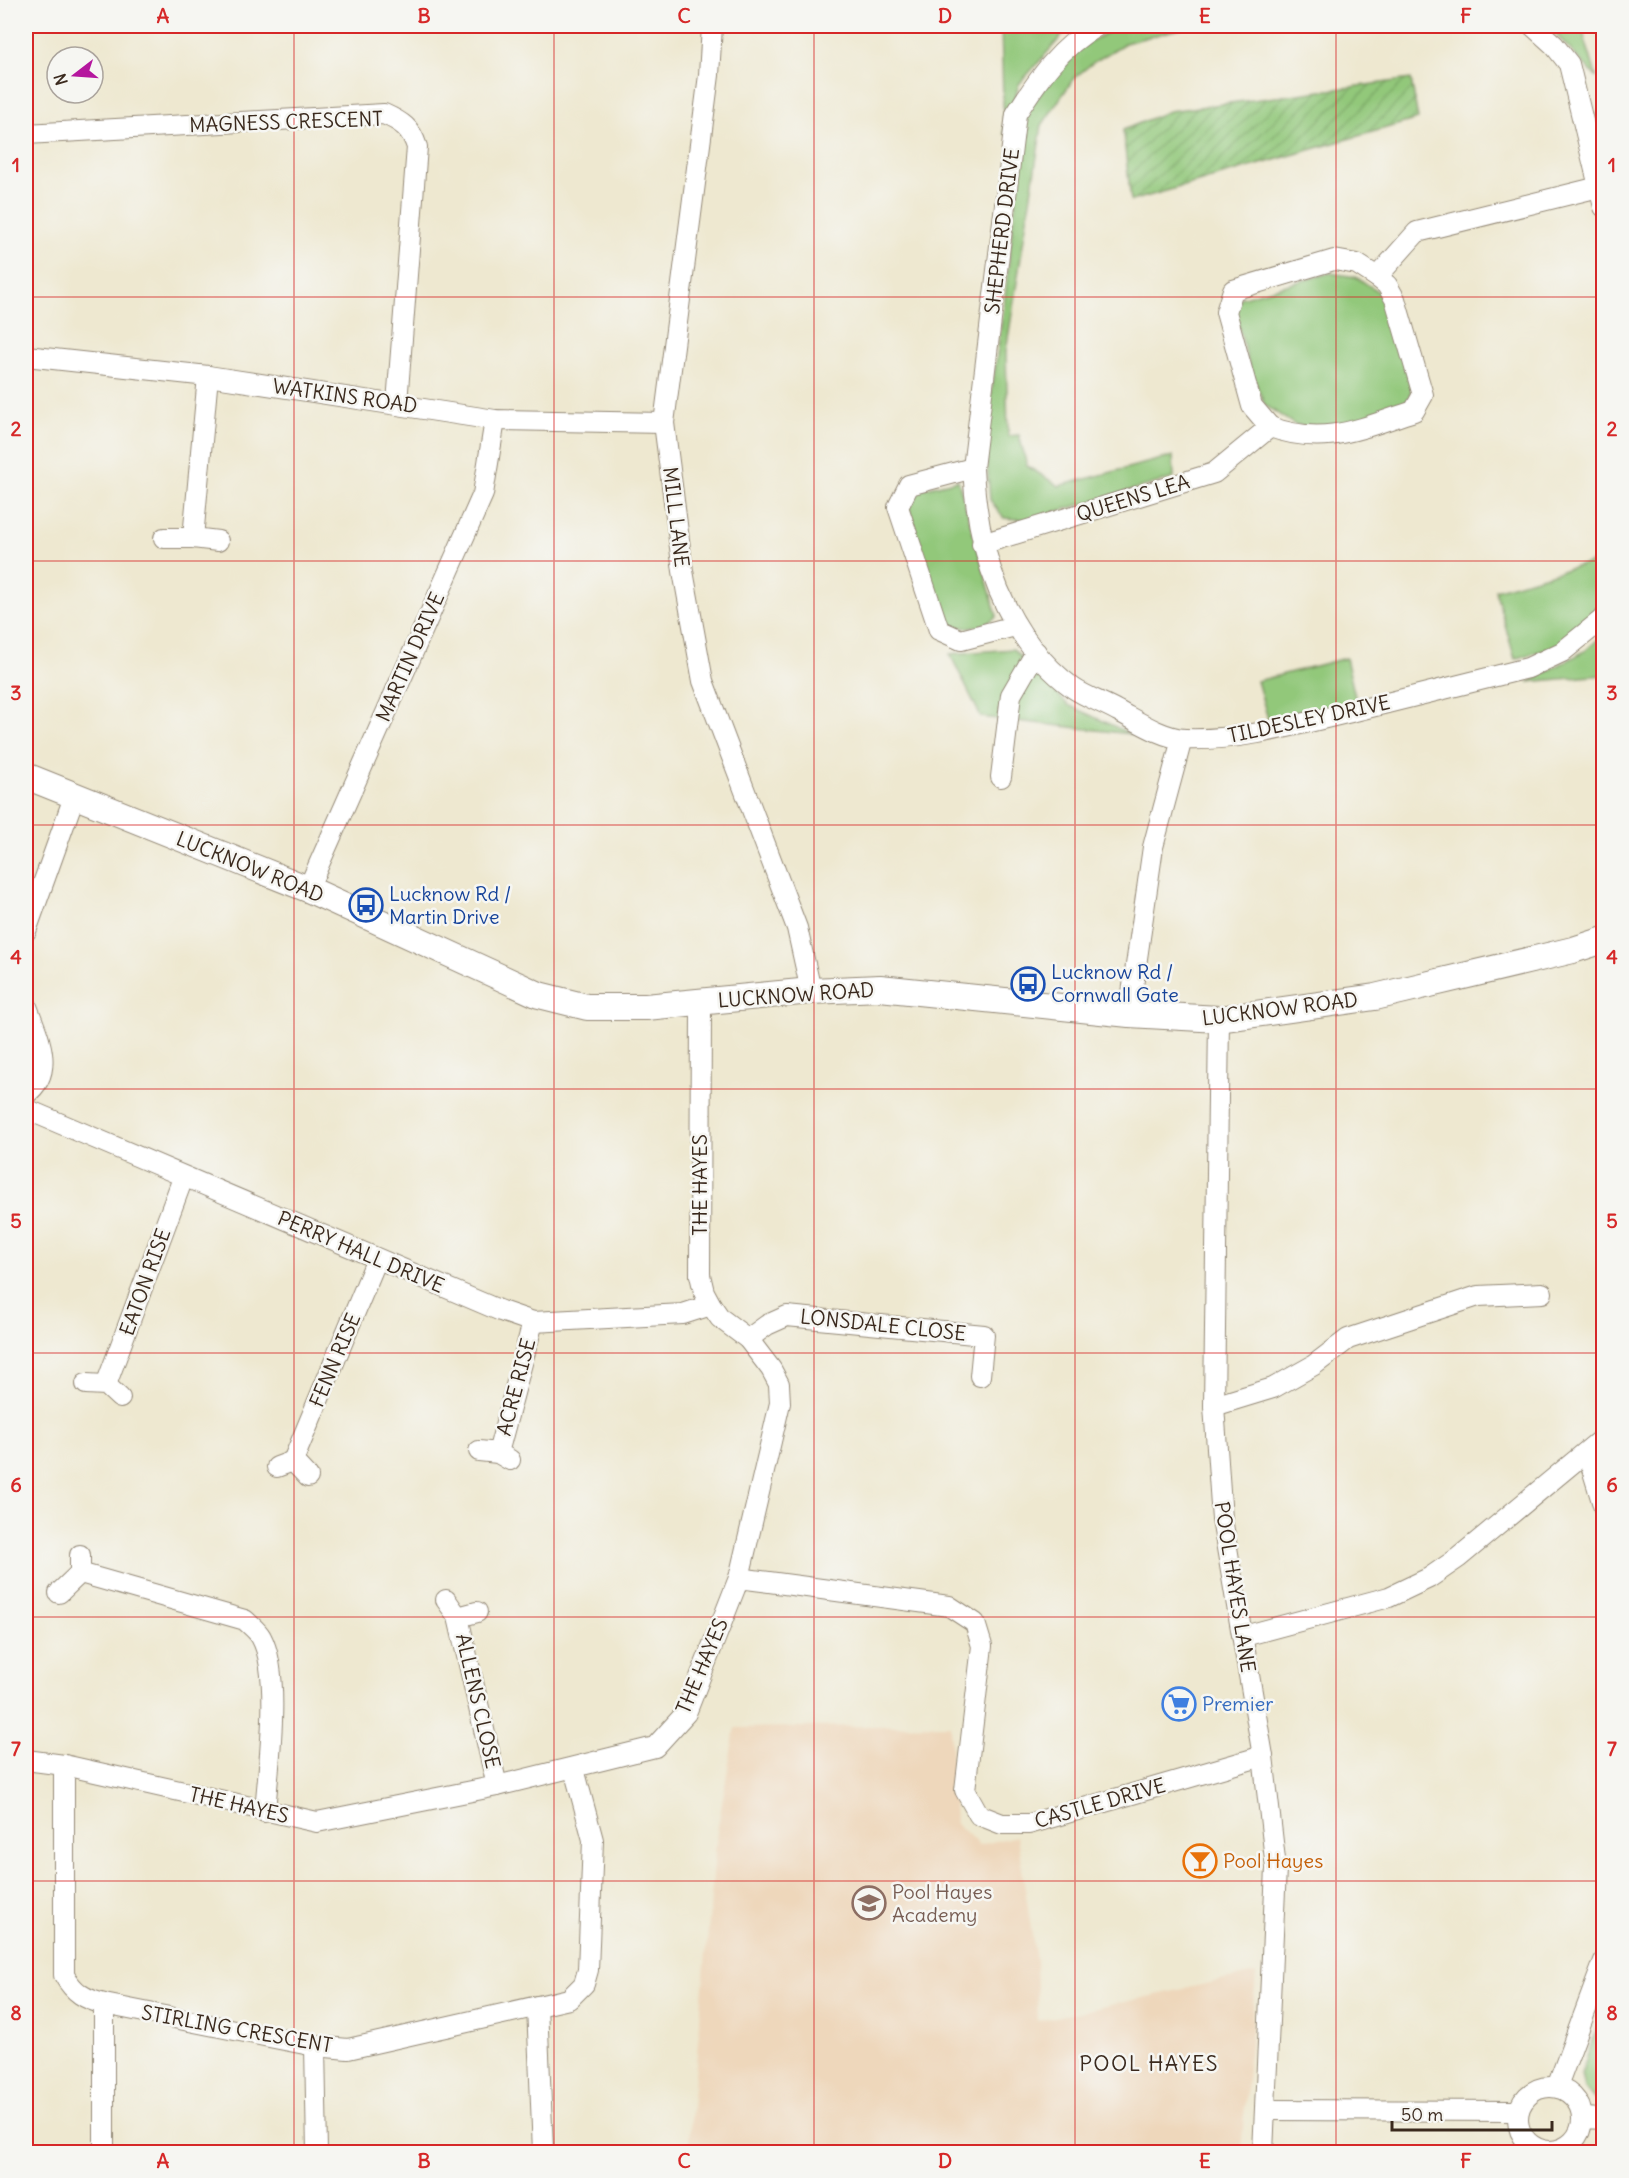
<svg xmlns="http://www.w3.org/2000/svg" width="1629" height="2178" viewBox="0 0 1629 2178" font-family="Delius,sans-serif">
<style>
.built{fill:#eed7bb}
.green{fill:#92c87a;stroke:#66794c;stroke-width:1.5}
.garden{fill:url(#garden-furrows);stroke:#66794c;stroke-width:1.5}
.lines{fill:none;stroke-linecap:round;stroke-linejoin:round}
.minor-casing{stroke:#948977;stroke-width:22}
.tertiary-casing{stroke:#948977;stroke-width:28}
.minor{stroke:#fff;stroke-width:20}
.tertiary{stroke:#fff;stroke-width:26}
.grid{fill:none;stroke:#d62828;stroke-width:1.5;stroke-opacity:0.55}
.labels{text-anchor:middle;stroke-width:5;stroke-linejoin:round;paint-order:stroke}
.street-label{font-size:20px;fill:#3b2a1e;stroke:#f6f6f2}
.transit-label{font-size:20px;fill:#164399;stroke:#f6f6f2;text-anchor:start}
.shop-label{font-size:20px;fill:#366cbe;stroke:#f6f6f2;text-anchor:start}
.food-label{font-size:20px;fill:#c56008;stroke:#f6f6f2;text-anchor:start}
.education-label{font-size:20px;fill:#785e54;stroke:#f6f6f2;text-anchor:start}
.neighbourhood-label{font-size:21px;letter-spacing:1.5px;fill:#3b2a1e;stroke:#f6f6f2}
.neatline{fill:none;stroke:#d62828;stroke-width:2}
.grid-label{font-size:20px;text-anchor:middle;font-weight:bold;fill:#d62828}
</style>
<defs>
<pattern id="garden-furrows" width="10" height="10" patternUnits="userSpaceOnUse" patternTransform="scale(1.5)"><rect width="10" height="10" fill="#92c87a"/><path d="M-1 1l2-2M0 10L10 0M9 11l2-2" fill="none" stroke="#78a363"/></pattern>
</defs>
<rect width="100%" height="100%" fill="#f6f6f2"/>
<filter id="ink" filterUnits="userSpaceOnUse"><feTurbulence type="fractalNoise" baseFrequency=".0167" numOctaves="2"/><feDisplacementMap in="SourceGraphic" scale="12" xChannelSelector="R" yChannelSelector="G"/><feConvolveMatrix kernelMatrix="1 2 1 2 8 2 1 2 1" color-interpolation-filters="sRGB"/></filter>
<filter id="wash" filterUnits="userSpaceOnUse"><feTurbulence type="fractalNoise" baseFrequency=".008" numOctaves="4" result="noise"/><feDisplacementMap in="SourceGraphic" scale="24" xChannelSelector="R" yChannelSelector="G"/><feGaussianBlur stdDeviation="1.35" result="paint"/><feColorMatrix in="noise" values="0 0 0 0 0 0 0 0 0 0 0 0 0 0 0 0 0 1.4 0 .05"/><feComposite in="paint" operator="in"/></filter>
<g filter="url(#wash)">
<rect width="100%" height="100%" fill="#eee8d0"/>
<path class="built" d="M950 1725 955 1822 979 1845 1017 1836 1036 1961 1038 2021 1256 1973 1241 2152H688L717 1832 735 1728Z"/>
<g class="green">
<path d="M1001 26H1077L1062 36 1019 84 1004 135Z"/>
<path d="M1120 26H1191L1125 43 1094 62 1074 78 1042 125 1006 351 1008 436 1019 435 1027 466 1059 486 1173 456 1174 478 1027 520 1004 518 990 500 985 439 1004 306 1025 113 1062 65 1087 43Z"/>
<path d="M1548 26H1581L1597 78Z"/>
<path d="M1330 273 1356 277 1380 293 1395 324 1412 388 1408 401 1391 410 1322 428 1295 425 1265 405 1251 373 1235 313 1240 298Z"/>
<path d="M958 480 997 616C979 631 965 630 943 623L908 504 914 491Z"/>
<path d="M1603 559V599L1600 605 1563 644 1515 659 1495 590Z"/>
<path d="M1603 635V675L1528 682 1585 651Z"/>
<path d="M1013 649 1068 705 1131 734 981 717 950 654Z"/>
<path d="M1346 658 1356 701 1268 719 1257 681Z"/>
<path d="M1603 2011 1604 2103H1598L1584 2088 1581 2074Z"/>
</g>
<path class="garden" d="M1411 79 1418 119 1131 201 1123 130 1169 111Z"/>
</g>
<g filter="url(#ink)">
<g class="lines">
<defs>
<g id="minor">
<path d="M712 26 709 75 664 423 683 571 703 681 797 928 811 991"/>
<path d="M1097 26C1061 46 1038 79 1016 114L973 468C977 551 1004 637 1073 688 1086 697 1104 703 1118 711 1137 721 1163 738 1185 739 1241 741 1296 725 1351 712 1410 697 1469 683 1528 668L1562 652 1604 618"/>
<path d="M1533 26 1554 45 1569 64 1604 207"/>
<path d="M26 134 384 114C402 122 411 128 417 147L397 403"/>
<path d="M26 356 208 376 495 420 664 423"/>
<path d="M1270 427C1325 447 1361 428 1414 411L1423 395 1395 299 1387 285 1377 277"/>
<path d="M973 468 909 485 898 507 939 630 961 640 1015 626"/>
<path d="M164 538H193L218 541"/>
<path d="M193 538 208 376"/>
<path d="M982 544 1214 473 1270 427 1252 406 1226 312 1233 290 1334 260 1357 264 1377 277 1417 232 1599 187"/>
<path d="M1001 777 1011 695 1036 652"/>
<path d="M308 889 483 494 495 420"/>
<path d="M26 931 74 797"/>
<path d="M26 1004C37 1034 57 1071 26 1094"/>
<path d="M1129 1014 1153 847 1182 739"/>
<path d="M1219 1019 1214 1406 1222 1519 1263 1756 1276 1868 1263 2152"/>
<path d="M26 1109 501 1311 533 1322 683 1314 711 1305"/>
<path d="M748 1339 767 1325 787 1316 984 1335 980 1376"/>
<path d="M86 1384 106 1385 120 1398"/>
<path d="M106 1385 183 1178"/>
<path d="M1214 1406 1273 1388 1314 1365 1348 1339 1478 1296 1542 1293"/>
<path d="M479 1451 498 1453 510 1460"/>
<path d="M1587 1452 1604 1508"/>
<path d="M498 1453 533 1322"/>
<path d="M293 1461 377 1259"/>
<path d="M277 1467 293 1461 308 1477"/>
<path d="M80 1573 245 1620C250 1625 258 1631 261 1637 282 1675 268 1768 265 1812"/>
<path d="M739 1578 949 1606 975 1623 982 1646 965 1790 979 1815 1002 1824H1029L1263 1756"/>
<path d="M59 1593 80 1573V1555"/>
<path d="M446 1600 458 1617 477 1612"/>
<path d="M458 1617 497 1786"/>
<path d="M1244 1636 1389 1597 1429 1578 1458 1558 1604 1437"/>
<path d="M26 1760 64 1765 317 1822 497 1786 655 1747 686 1713 739 1578 780 1403 779 1384 771 1369 748 1339 720 1318 711 1305 704 1292 700 1275 701 1003"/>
<path d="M64 1765V1975C74 1993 85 1999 104 2004L315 2046 348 2049 569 1999 584 1984 588 1970 593 1840 574 1769"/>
<path d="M537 2006 543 2152"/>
<path d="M315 2046 317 2152"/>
<circle cx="1550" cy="2119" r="32"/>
<path d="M1557 2087 1604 1961"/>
<path d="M1267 2110 1518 2111"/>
<path d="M1582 2118 1604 2119"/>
<path d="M104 2152V2004"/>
</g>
<path id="tertiary" d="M26 776 308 889 539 995 587 1007H646L811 991 880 988 1129 1014 1219 1019 1375 997 1573 950 1604 940"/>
</defs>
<use href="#minor" class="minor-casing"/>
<use href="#tertiary" class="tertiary-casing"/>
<use href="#minor" class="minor"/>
<use href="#tertiary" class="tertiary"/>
</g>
</g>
<path class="grid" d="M294 26V2152M554 26V2152M814 26V2152M1075 26V2152M1336 26V2152M26 297H1604M26 561H1604M26 825H1604M26 1089H1604M26 1353H1604M26 1617H1604M26 1881H1604"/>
<defs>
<symbol id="bus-ring" viewBox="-11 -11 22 22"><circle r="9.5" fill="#f6f6f2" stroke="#1a4fb4" stroke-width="1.5"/><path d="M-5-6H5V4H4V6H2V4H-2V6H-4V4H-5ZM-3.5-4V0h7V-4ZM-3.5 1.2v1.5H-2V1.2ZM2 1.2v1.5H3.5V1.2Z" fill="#1a4fb4"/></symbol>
<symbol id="supermarket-ring" viewBox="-11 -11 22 22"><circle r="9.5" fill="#f6f6f2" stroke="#3f7fe0" stroke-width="1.5"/><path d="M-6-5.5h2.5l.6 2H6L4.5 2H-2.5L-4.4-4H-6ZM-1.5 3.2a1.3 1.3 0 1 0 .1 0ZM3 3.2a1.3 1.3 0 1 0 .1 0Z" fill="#3f7fe0"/></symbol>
<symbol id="bar-ring" viewBox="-11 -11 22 22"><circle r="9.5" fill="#f6f6f2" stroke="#e8710a" stroke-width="1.5"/><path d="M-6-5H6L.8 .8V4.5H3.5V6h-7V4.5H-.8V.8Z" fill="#e8710a"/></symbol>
<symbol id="school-ring" viewBox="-11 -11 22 22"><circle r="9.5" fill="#f6f6f2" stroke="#8d6e63" stroke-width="1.5"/><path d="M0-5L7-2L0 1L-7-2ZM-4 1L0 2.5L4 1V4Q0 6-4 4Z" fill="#8d6e63"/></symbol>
</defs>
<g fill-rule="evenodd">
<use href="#bus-ring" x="347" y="886" width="38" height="38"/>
<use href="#bus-ring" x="1009" y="965" width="38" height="38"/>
<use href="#supermarket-ring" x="1160" y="1685" width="38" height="38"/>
<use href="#bar-ring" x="1181" y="1842" width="38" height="38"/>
<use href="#school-ring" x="850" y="1884" width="38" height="38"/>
</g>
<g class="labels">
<g class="street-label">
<text transform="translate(286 122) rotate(-2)" y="7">MAGNESS CRESCENT</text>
<text transform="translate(1002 231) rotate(-83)" y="7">SHEPHERD DRIVE</text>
<text transform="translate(345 396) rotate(8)" y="7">WATKINS ROAD</text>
<text transform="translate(1133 498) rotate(-17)" y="7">QUEENS LEA</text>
<text transform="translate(676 517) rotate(83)" y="7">MILL LANE</text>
<text transform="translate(410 657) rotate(-66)" y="7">MARTIN DRIVE</text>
<text transform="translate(1309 719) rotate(-12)" y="7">TILDESLEY DRIVE</text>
<text transform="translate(250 867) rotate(22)" y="7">LUCKNOW ROAD</text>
<text transform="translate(796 995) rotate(-4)" y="7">LUCKNOW ROAD</text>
<text transform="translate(1280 1009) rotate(-7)" y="7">LUCKNOW ROAD</text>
<text transform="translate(700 1185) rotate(-90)" y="7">THE HAYES</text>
<text transform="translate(361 1252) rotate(23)" y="7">PERRY HALL DRIVE</text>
<text transform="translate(145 1282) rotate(-70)" y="7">EATON RISE</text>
<text transform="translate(883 1325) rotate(6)" y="7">LONSDALE CLOSE</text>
<text transform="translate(335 1360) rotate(-67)" y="7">FENN RISE</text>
<text transform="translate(516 1387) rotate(-75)" y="7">ACRE RISE</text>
<text transform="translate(1235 1587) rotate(81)" y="7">POOL HAYES LANE</text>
<text transform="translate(702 1666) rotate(-67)" y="7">THE HAYES</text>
<text transform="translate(478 1701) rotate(77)" y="7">ALLENS CLOSE</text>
<text transform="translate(1100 1803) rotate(-16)" y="7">CASTLE DRIVE</text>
<text transform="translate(239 1805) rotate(13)" y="7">THE HAYES</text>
<text transform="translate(237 2029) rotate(10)" y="7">STIRLING CRESCENT</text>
</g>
<g class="transit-label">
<text x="389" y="901">Lucknow Rd /<tspan x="389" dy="23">Martin Drive</tspan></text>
<text x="1051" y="979">Lucknow Rd /<tspan x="1051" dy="23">Cornwall Gate</tspan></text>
</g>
<g class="shop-label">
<text x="1202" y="1711">Premier</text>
</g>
<g class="food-label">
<text x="1223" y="1868">Pool Hayes</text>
</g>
<g class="education-label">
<text x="892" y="1899">Pool Hayes<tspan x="892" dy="23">Academy</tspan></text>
</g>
<g class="neighbourhood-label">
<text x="1149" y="2071">POOL HAYES</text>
</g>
</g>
<rect width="1629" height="2178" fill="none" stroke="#f6f6f2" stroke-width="66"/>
<g transform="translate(75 75) rotate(253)"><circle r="28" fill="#f6f6f2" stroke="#aba49d" stroke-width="1.5"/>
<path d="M0-4.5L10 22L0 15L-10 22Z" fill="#b5179e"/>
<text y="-9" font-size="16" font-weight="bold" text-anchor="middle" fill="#3b2a1e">N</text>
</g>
<path d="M1392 2121v9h160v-9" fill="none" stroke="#3b2a1e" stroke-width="3"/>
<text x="1401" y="2121" font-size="18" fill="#3b2a1e" stroke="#f6f6f2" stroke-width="4.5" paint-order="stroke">50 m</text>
<rect x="33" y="33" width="1563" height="2112" class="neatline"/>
<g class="grid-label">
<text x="163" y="23">A</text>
<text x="424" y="23">B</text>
<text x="684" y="23">C</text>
<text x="945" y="23">D</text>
<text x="1205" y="23">E</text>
<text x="1466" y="23">F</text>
<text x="16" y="172">1</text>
<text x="1612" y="172">1</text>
<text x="16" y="436">2</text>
<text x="1612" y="436">2</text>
<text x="16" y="700">3</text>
<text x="1612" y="700">3</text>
<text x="16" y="964">4</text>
<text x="1612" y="964">4</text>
<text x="16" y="1228">5</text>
<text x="1612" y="1228">5</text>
<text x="16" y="1492">6</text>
<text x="1612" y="1492">6</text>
<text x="16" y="1756">7</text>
<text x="1612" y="1756">7</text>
<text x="16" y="2020">8</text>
<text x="1612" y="2020">8</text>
<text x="163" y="2168">A</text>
<text x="424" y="2168">B</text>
<text x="684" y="2168">C</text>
<text x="945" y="2168">D</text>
<text x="1205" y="2168">E</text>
<text x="1466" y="2168">F</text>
</g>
</svg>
